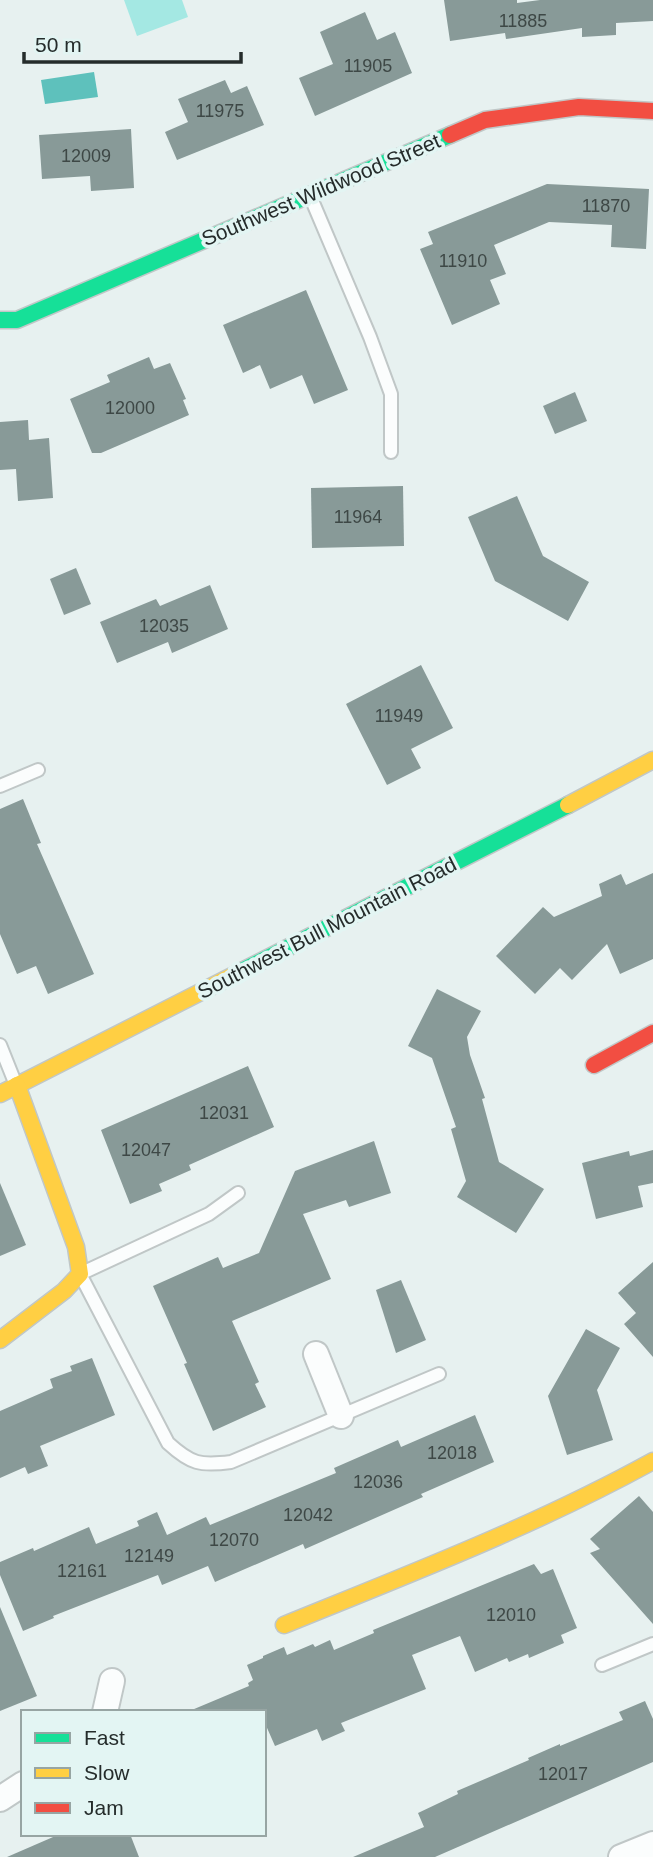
<svg xmlns="http://www.w3.org/2000/svg" width="653" height="1857" viewBox="0 0 653 1857" font-family="Arial,sans-serif">
<style>
.green{fill:#a4e8e3}
.water{fill:#5ec1bc}
.building{fill:#889a98}
.lines{fill:none;stroke-linecap:round;stroke-linejoin:round}
.lane-casing{stroke:#c0c7c7;stroke-width:16}
.street-casing{stroke:#c0c7c7;stroke-width:28}
.fast-casing{stroke:#c0c7c7;stroke-width:19}
.slow-casing{stroke:#c0c7c7;stroke-width:19}
.jam-casing{stroke:#c0c7c7;stroke-width:19}
.lane{stroke:#fbfdfd;stroke-width:12}
.street{stroke:#fbfdfd;stroke-width:24}
.fast{stroke:#16e098;stroke-width:16}
.slow{stroke:#ffcf43;stroke-width:16}
.jam{stroke:#f24e42;stroke-width:16}
.labels{text-anchor:middle;stroke-width:7;stroke-linejoin:round;paint-order:stroke}
.number-label{font-size:18px;fill:#3e4846}
.street-label{font-size:21px;fill:#252c2b;stroke:#e3f5f3}
</style>
<rect width="100%" height="100%" fill="#e7f1f0"/>
<path class="green" d="M124 0H182L188 17 137 36Z"/>
<path class="water" d="M94 72 98 97 45 104 41 80Z"/>
<g class="building">
<path d="M444 0H517V3L540 0H653V21L616 23V35L582 37V28L506 39 505 33 450 41Z"/>
<path d="M365 12 377 40 395 32 412 73 315 116 299 78 333 64 320 32Z"/>
<path d="M225 80 231 93 247 86 264 125 177 160 165 132 188 122 178 99Z"/>
<path d="M131 129 134 188 91 191 90 176 42 179 39 135Z"/>
<path d="M547 184 649 189 646 249 611 247 612 225 549 222 494 245 506 274 490 280 500 304 452 325 420 249 433 244 428 232Z"/>
<path d="M306 290 348 390 314 404 302 375 270 389 260 365 243 373 223 325Z"/>
<path d="M149 357 154 369 170 363 186 399 183 400 189 415 101 453H92L70 399 110 382 107 375Z"/>
<path d="M575 392 587 421 555 434 543 406Z"/>
<path d="M28 420 29 440 49 438 53 498 18 501 16 469 0 470V422Z"/>
<path d="M403 486 404 546 312 548 311 488Z"/>
<path d="M517 496 543 556 589 582 568 621 495 581 468 517Z"/>
<path d="M76 568 91 604 64 615 50 579Z"/>
<path d="M210 585 228 629 172 653 168 642 117 663 100 622 156 599 160 606Z"/>
<path d="M421 665 453 728 411 749 421 768 387 785 346 704Z"/>
<path d="M23 799 41 843 37 844 94 974 48 994 36 966 17 974 0 934V809Z"/>
<path d="M653 873V959L620 974 607 944 572 980 560 968 535 994 496 956 543 907 554 917 602 896 599 884 621 874 626 885Z"/>
<path d="M437 989 481 1011 467 1037 470 1055 485 1098 482 1099 499 1162 544 1189 516 1233 457 1197 466 1181 451 1129 456 1127 432 1058 408 1046Z"/>
<path d="M248 1066 274 1127 189 1165 191 1170 159 1184 162 1191 130 1204 101 1130Z"/>
<path d="M374 1141 391 1193 349 1207 346 1200 303 1214 331 1279 232 1321 259 1382 255 1384 266 1407 213 1431 184 1364 187 1363 153 1286 218 1257 223 1268 259 1253 295 1171Z"/>
<path d="M653 1150V1183L638 1186 643 1207 596 1219 582 1163 629 1151 630 1156Z"/>
<path d="M0 1183 26 1245 0 1256Z"/>
<path d="M653 1262V1357L624 1324 636 1313 618 1293Z"/>
<path d="M401 1280 426 1340 396 1353 376 1290Z"/>
<path d="M586 1329 620 1348 597 1390 613 1440 567 1455 548 1396Z"/>
<path d="M92 1358 115 1415 40 1446 48 1466 28 1474 25 1467 0 1478V1411L53 1388 50 1379 72 1371 70 1366Z"/>
<path d="M475 1415 494 1462 421 1494 423 1497 305 1549 303 1544 215 1582 208 1566 162 1585 158 1575 53 1616 54 1618 23 1631 0 1575V1562L33 1548 34 1551 89 1527 96 1544 139 1526 137 1521 157 1512 167 1535 206 1517 210 1525 336 1473 334 1468 398 1440 401 1447Z"/>
<path d="M639 1496 653 1512V1624L590 1553 600 1549 590 1539Z"/>
<path d="M534 1564 541 1574 553 1569 577 1628 561 1635 564 1643 529 1658 528 1654 509 1662 507 1658 475 1672 460 1636 412 1655 426 1689 341 1723 345 1731 322 1741 317 1729 275 1746 264 1721V1712H187L249 1686 248 1683 253 1680 247 1665 263 1658V1656L284 1647 287 1655 313 1644 315 1647 330 1640 334 1650 374 1633 373 1630Z"/>
<path d="M0 1607 37 1696 0 1711Z"/>
<path d="M645 1701 653 1719V1762L435 1857H353L424 1827 418 1813 458 1794 457 1791 529 1760 528 1758 560 1744V1746L623 1720 619 1712Z"/>
<path d="M60 1834H130L139 1857H7Z"/>
</g>
<g class="lines">
<defs>
<g id="lane">
<path d="M311 198 370 337 391 394V452"/>
<path d="M0 786 38 770"/>
<path d="M0 1045 16 1085"/>
<path d="M238 1193 209 1214 80 1274 168 1443C191 1464 200 1466 231 1462L439 1374"/>
<path d="M602 1665 653 1644"/>
</g>
<g id="street">
<path d="M316 1354 341 1416"/>
<path d="M105 1712 112 1681"/>
<path d="M0 1799 23 1784"/>
<path d="M621 1857 653 1844"/>
</g>
<g id="fast">
<path d="M0 320H17L450 135"/>
<path d="M240 972 568 805"/>
</g>
<g id="slow">
<path d="M568 805 653 760"/>
<path d="M0 1094 240 972"/>
<path d="M0 1340 64 1291 80 1274 76 1247 17 1085"/>
<path d="M284 1625C409 1574 535 1526 653 1461"/>
</g>
<g id="jam">
<path d="M450 135 485 120 579 107 653 111"/>
<path d="M594 1065 653 1033"/>
</g>
</defs>
<use href="#lane" class="lane-casing"/>
<use href="#street" class="street-casing"/>
<use href="#fast" class="fast-casing"/>
<use href="#slow" class="slow-casing"/>
<use href="#jam" class="jam-casing"/>
<use href="#lane" class="lane"/>
<use href="#street" class="street"/>
<use href="#fast" class="fast"/>
<use href="#slow" class="slow"/>
<use href="#jam" class="jam"/>
</g>
<g class="labels">
<g class="number-label">
<text x="523" y="27">11885</text>
<text x="368" y="72">11905</text>
<text x="220" y="117">11975</text>
<text x="86" y="162">12009</text>
<text x="606" y="212">11870</text>
<text x="463" y="267">11910</text>
<text x="130" y="414">12000</text>
<text x="358" y="523">11964</text>
<text x="164" y="632">12035</text>
<text x="399" y="722">11949</text>
<text x="224" y="1119">12031</text>
<text x="146" y="1156">12047</text>
<text x="452" y="1459">12018</text>
<text x="378" y="1488">12036</text>
<text x="308" y="1521">12042</text>
<text x="234" y="1546">12070</text>
<text x="149" y="1562">12149</text>
<text x="82" y="1577">12161</text>
<text x="511" y="1621">12010</text>
<text x="563" y="1780">12017</text>
</g>
<g class="street-label">
<text transform="translate(321 190) rotate(-23)" y="7">Southwest Wildwood Street</text>
<text transform="translate(327 928) rotate(-27)" y="7">Southwest Bull Mountain Road</text>
</g>
</g>
<rect x="21" y="1710" width="245" height="126" fill="#e3f5f3" stroke="#97a5a3" stroke-width="2"/>
<rect x="35" y="1733" width="35" height="10" fill="#16e098" stroke="#97a5a3" stroke-width="2"/>
<text x="84" y="1745" font-size="21" fill="#252c2b">Fast</text>
<rect x="35" y="1768" width="35" height="10" fill="#ffcf43" stroke="#97a5a3" stroke-width="2"/>
<text x="84" y="1780" font-size="21" fill="#252c2b">Slow</text>
<rect x="35" y="1803" width="35" height="10" fill="#f24e42" stroke="#97a5a3" stroke-width="2"/>
<text x="84" y="1815" font-size="21" fill="#252c2b">Jam</text>
<path d="M24 52v10h217v-10" fill="none" stroke="#252c2b" stroke-width="3.5"/>
<text x="35" y="52" font-size="21" fill="#252c2b" stroke="#e3f5f3" stroke-width="5" paint-order="stroke">50 m</text>
</svg>
